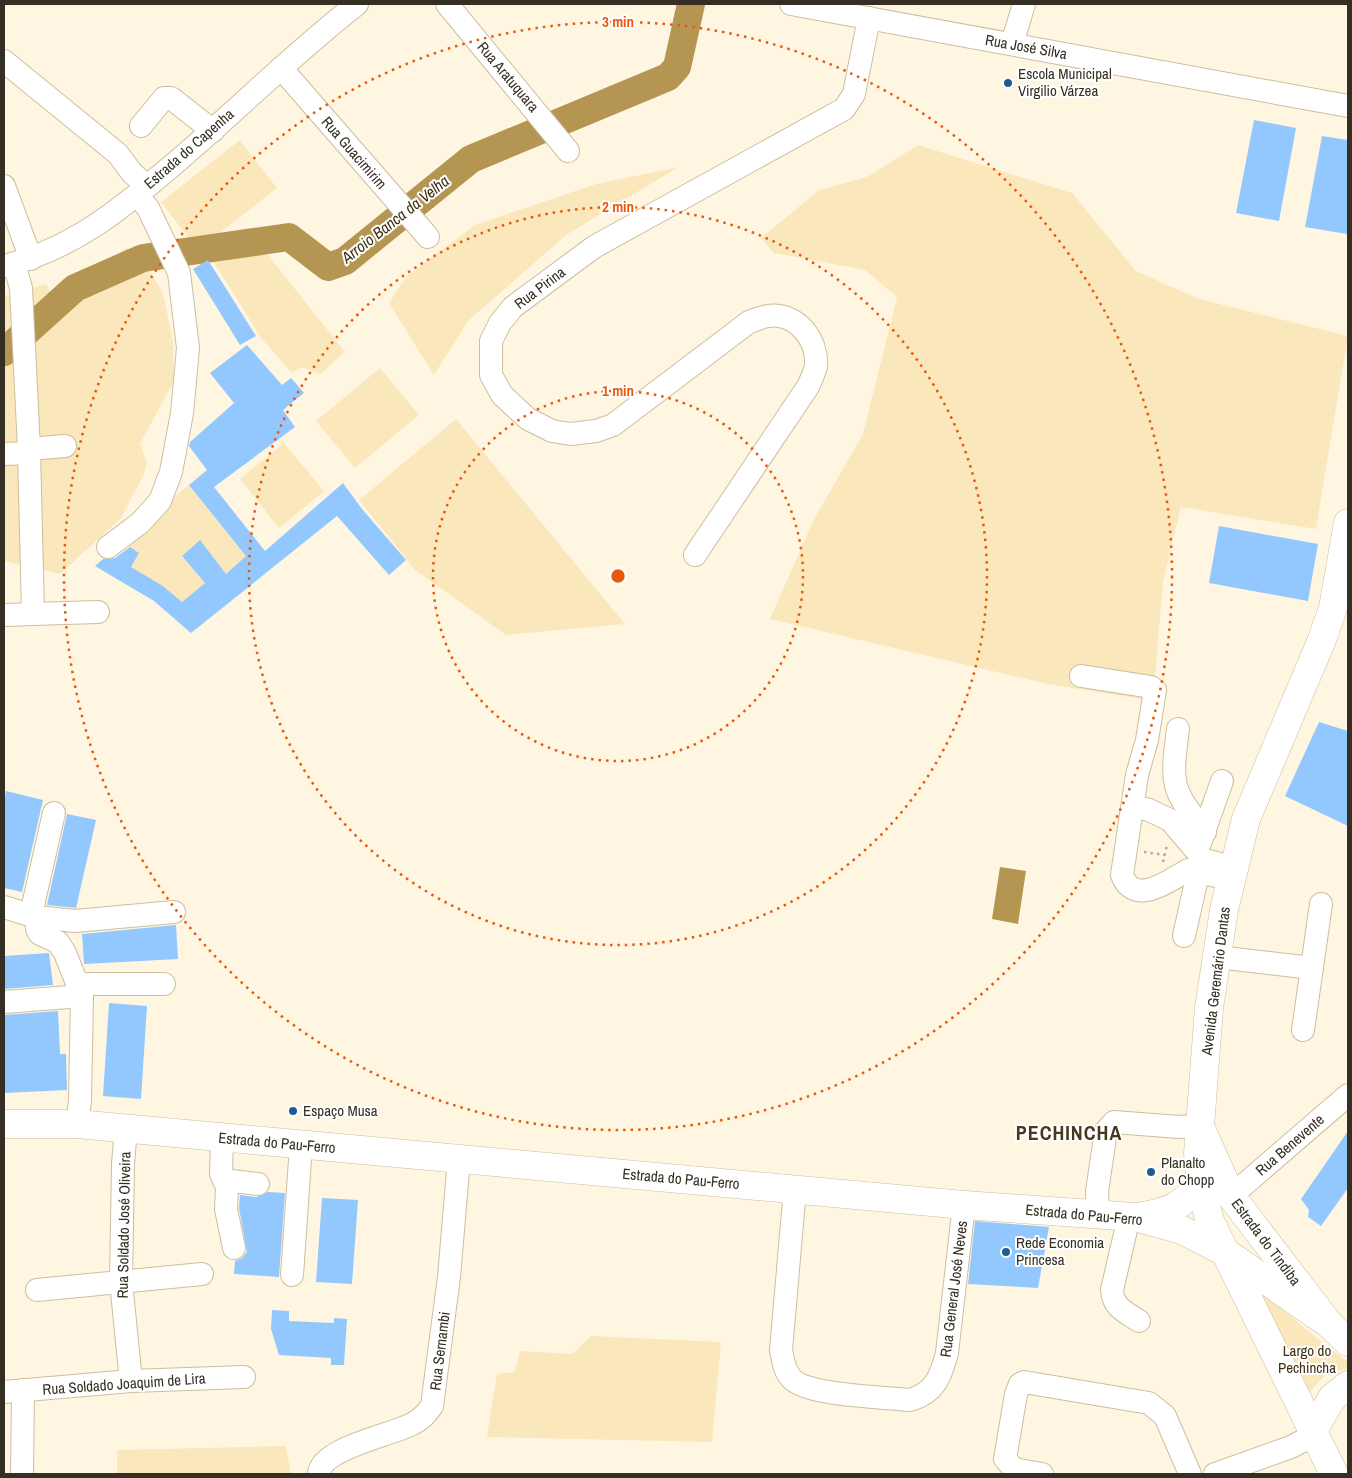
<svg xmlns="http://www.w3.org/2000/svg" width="1352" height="1478" viewBox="0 0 1352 1478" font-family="'Archivo Narrow',sans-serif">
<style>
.green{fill:#fbe7bc}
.water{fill:#b49652}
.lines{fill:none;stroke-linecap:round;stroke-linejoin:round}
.river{stroke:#b49652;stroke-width:28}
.building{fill:#93c8ff}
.minor-casing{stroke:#ccbe9e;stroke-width:24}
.major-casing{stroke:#ccbe9e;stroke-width:29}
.path{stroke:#b6ae9d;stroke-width:2.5;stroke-dasharray:2.5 4;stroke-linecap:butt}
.minor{stroke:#fff;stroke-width:22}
.major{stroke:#fff;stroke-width:28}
.ring{fill:none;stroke:#e8590c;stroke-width:2.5;stroke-dasharray:2.5 5}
.poi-dot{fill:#205c93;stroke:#fff;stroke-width:2}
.labels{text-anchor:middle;stroke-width:4;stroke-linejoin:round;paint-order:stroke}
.street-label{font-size:15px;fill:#352f23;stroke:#fff}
.poi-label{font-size:15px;fill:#352f23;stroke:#fff;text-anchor:start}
.park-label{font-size:15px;fill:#3e3011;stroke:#fff}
.water-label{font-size:16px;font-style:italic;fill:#3e3112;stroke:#fff}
.district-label{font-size:20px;font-weight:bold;letter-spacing:1px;fill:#463a1e;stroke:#fff}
.centre{fill:#e8590c;stroke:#fff;stroke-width:2.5}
.ring-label{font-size:15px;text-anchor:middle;font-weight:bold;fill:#e8590c;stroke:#fff;stroke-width:4;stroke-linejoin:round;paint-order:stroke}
</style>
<rect width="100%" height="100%" fill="#fff6e2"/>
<g class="green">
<path d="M240 140 277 188 198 250 161 202Z"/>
<path d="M918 145 1072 193 1136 271 1199 299 1348 336 1316 529 1181 507 1163 582 1153 701 1048 684 770 619 814 519 863 434 897 297 865 270 774 253 761 238 819 190 867 177Z"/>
<path d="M679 167 566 235 468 321 434 375 389 303 406 277 475 225 596 184Z"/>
<path d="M261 246 345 352 320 374 301 367 292 373 261 338 212 259Z"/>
<path d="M127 248 143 260 163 293 173 342 174 381 140 444 147 463 143 476 121 518 60 574 4 561V296L46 284 53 297Z"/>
<path d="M380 368 419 415 355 468 316 421Z"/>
<path d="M456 419 625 624 506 635 415 570 359 500Z"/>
<path d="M284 443 324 491 279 528 240 479Z"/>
<path d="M189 485 246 556 226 575 199 541 182 556 205 583 182 602 163 586 131 567 138 553 121 541Z"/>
<path d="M1250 1278 1302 1326 1348 1362V1368L1324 1376 1307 1395Z"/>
<path d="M591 1336 721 1342 712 1442 487 1437 497 1374 515 1372 520 1351 572 1354Z"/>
<path d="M286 1446 291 1474H117V1450Z"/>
</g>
<path class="water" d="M1000 867 1026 871 1018 924 992 919Z"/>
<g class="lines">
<path class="river" d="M4 352 75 288 143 258 289 237 328 267 345 261 471 159 668 77 677 67 691 4"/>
</g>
<g class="building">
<path d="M1254 120 1296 128 1279 221 1236 213Z"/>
<path d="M1322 136 1348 140 1347 234 1305 227Z"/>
<path d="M208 260 256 336 240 345 193 269Z"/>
<path d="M247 345 282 385 291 378 304 393 283 410 295 427 214 487 265 551 343 483 362 509 406 560 389 575 337 516 191 633 154 601 95 566 103 559 115 558 130 547 139 553 131 567 163 586 182 602 205 583 182 556 200 540 226 574 246 556 189 485 207 470 189 446 190 442 234 403 210 373Z"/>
<path d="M1219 526 1318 544 1308 601 1209 583Z"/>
<path d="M1319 722 1348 731V826L1285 796Z"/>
<path d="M6 791 43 800 22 892 4 888V803Z"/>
<path d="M67 814 96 820 76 908 47 905Z"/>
<path d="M176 925 178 959 84 964 82 934Z"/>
<path d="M49 953 53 985 4 989V956Z"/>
<path d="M109 1003 147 1006 141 1099 103 1096Z"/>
<path d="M58 1011 60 1054H66L67 1090 4 1093V1015Z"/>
<path d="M1348 1131V1188L1321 1226 1308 1217 1309 1210 1301 1199Z"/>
<path d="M268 1192 285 1193 279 1277 234 1274 235 1261 242 1258 247 1252 239 1208 240 1195 257 1197Z"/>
<path d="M322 1198 358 1200 352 1284 316 1282Z"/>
<path d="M975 1221 1049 1227 1038 1288 968 1284Z"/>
<path d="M272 1310 289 1311V1321L334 1323V1318L347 1319 344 1365H331V1358L279 1355 271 1329Z"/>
</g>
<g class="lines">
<defs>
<g id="minor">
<path d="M447 4 568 151"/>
<path d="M791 4 1348 106"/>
<path d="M1012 44 1024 4"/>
<path d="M4 61 118 154 132 173 147 186"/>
<path d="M281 68 428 237"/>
<path d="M141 126 164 98H171L213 131"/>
<path d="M4 186 31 259"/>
<path d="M14 264 21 288 29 449 33 614 98 612"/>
<path d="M4 266C73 249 121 209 174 164 236 111 293 54 357 4"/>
<path d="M29 449 65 446"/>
<path d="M4 454 29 453"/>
<path d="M108 547 140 523 160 501 171 472 182 413 188 348 179 273 148 208 137 195"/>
<path d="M695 555 809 385C811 379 815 372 816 366 818 340 797 312 768 316 762 317 755 320 749 322L613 425 596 431 571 434 552 431 528 419 502 395 491 375V341L500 323 513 307 594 247 844 109 854 94 869 18"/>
<path d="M4 615 33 614"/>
<path d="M1081 676 1151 687 1155 690 1147 740 1137 775 1122 875C1134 907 1169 881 1188 870L1230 879"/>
<path d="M1178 729C1171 785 1170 787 1205 832"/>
<path d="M1133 806 1149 810 1170 820 1204 860 1228 866"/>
<path d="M1200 843 1222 781"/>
<path d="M4 907 36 917 37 929 40 934 58 942 65 953 82 996 80 1101 77 1124"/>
<path d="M31 914 54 813"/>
<path d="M36 917 75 921 174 912"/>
<path d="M1184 936 1196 882 1194 870"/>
<path d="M1217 957 1312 968"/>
<path d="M77 984H164"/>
<path d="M4 1002 82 996"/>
<path d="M1303 1030 1321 904"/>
<path d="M126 1128 123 1164 121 1282 131 1381"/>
<path d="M222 1138 221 1174 227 1187 226 1209 234 1248"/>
<path d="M224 1180 258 1184"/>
<path d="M795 1189 781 1350C783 1360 784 1371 792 1379 809 1396 884 1397 910 1400 935 1393 941 1376 947 1353L964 1205"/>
<path d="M1231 1196 1348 1095"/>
<path d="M1098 1213 1097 1191 1106 1131 1114 1122 1179 1127 1202 1125"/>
<path d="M1129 1217 1112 1290C1113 1308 1126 1312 1139 1321"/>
<path d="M292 1275 301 1145"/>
<path d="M37 1290 202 1274"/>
<path d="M4 1392 131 1381 244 1377"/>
<path d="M22 1474 23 1390"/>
<path d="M319 1474C320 1448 392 1435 412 1424 421 1420 426 1414 432 1406L449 1277 459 1159"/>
<path d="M1042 1474 1014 1469 1005 1459 1016 1394 1020 1384 1024 1382 1149 1403 1165 1416 1190 1474"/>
<path d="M1215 1474 1291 1447 1314 1435"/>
</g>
<g id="major">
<path d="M4 1124H77L964 1205 1135 1217 1182 1230 1225 1252 1329 1324"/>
<path d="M1203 1133 1231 1196 1329 1324 1348 1342"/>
<path d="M1138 1217C1169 1212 1183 1207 1201 1181"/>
<path d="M1313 1431 1332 1398 1348 1385"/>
<path d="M1334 1474 1209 1219 1201 1181 1198 1153 1209 1008 1224 910 1246 819 1321 642 1333 608 1348 523"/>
</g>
</defs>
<use href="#minor" class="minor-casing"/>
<use href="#major" class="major-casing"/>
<g class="path">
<path d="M1144 852 1165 855"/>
<path d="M1163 862 1167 845"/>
</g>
<use href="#minor" class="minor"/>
<use href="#major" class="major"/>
</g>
<g class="ring">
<circle cx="618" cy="576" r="185"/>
<circle cx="618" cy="576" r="369"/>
<circle cx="618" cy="576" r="554"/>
</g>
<g class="poi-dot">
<circle cx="1008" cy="83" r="5"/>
<circle cx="293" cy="1111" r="5"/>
<circle cx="1151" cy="1172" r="5"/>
<circle cx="1006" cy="1252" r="5"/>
</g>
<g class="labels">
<g class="street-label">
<text transform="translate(1026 47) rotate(10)" y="5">Rua José Silva</text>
<text transform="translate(508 77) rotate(50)" y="5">Rua Aratuquara</text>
<text transform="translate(189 149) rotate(-41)" y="5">Estrada do Capenha</text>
<text transform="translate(354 153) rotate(49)" y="5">Rua Guacimirim</text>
<text transform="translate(540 288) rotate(-37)" y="5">Rua Pirina</text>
<text transform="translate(1216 981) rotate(-83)" y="5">Avenida Geremário Dantas</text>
<text transform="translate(277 1143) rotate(5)" y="5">Estrada do Pau-Ferro</text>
<text transform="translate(1290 1145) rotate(-41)" y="5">Rua Benevente</text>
<text transform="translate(681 1179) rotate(5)" y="5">Estrada do Pau-Ferro</text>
<text transform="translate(1084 1215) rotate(5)" y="5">Estrada do Pau-Ferro</text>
<text transform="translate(124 1225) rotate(-89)" y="5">Rua Soldado José Oliveira</text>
<text transform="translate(1266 1242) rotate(53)" y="5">Estrada do Tindiba</text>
<text transform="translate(954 1289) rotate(-83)" y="5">Rua General José Neves</text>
<text transform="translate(440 1351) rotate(-83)" y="5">Rua Sernambi</text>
<text transform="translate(124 1384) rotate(-4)" y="5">Rua Soldado Joaquim de Lira</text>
</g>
<g class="poi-label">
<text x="1018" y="79">Escola Municipal<tspan x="1018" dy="17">Virgilio Várzea</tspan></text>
<text x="303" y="1116">Espaço Musa</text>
<text x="1161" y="1168">Planalto<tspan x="1161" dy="17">do Chopp</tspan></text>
<text x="1016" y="1248">Rede Economia<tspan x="1016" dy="17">Princesa</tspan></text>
</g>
<g class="park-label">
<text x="1307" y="1356">Largo do<tspan x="1307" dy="17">Pechincha</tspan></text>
</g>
<g class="water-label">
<text transform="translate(395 219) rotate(-38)" y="6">Arroio Banca da Velha</text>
</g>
<g class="district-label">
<text x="1069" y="1140">PECHINCHA</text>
</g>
</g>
<circle cx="618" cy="576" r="8" class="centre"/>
<g class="ring-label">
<text x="618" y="27">3 min</text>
<text x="618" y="212">2 min</text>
<text x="618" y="396">1 min</text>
</g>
<rect width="1352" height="1478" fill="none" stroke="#352f23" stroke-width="10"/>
</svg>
